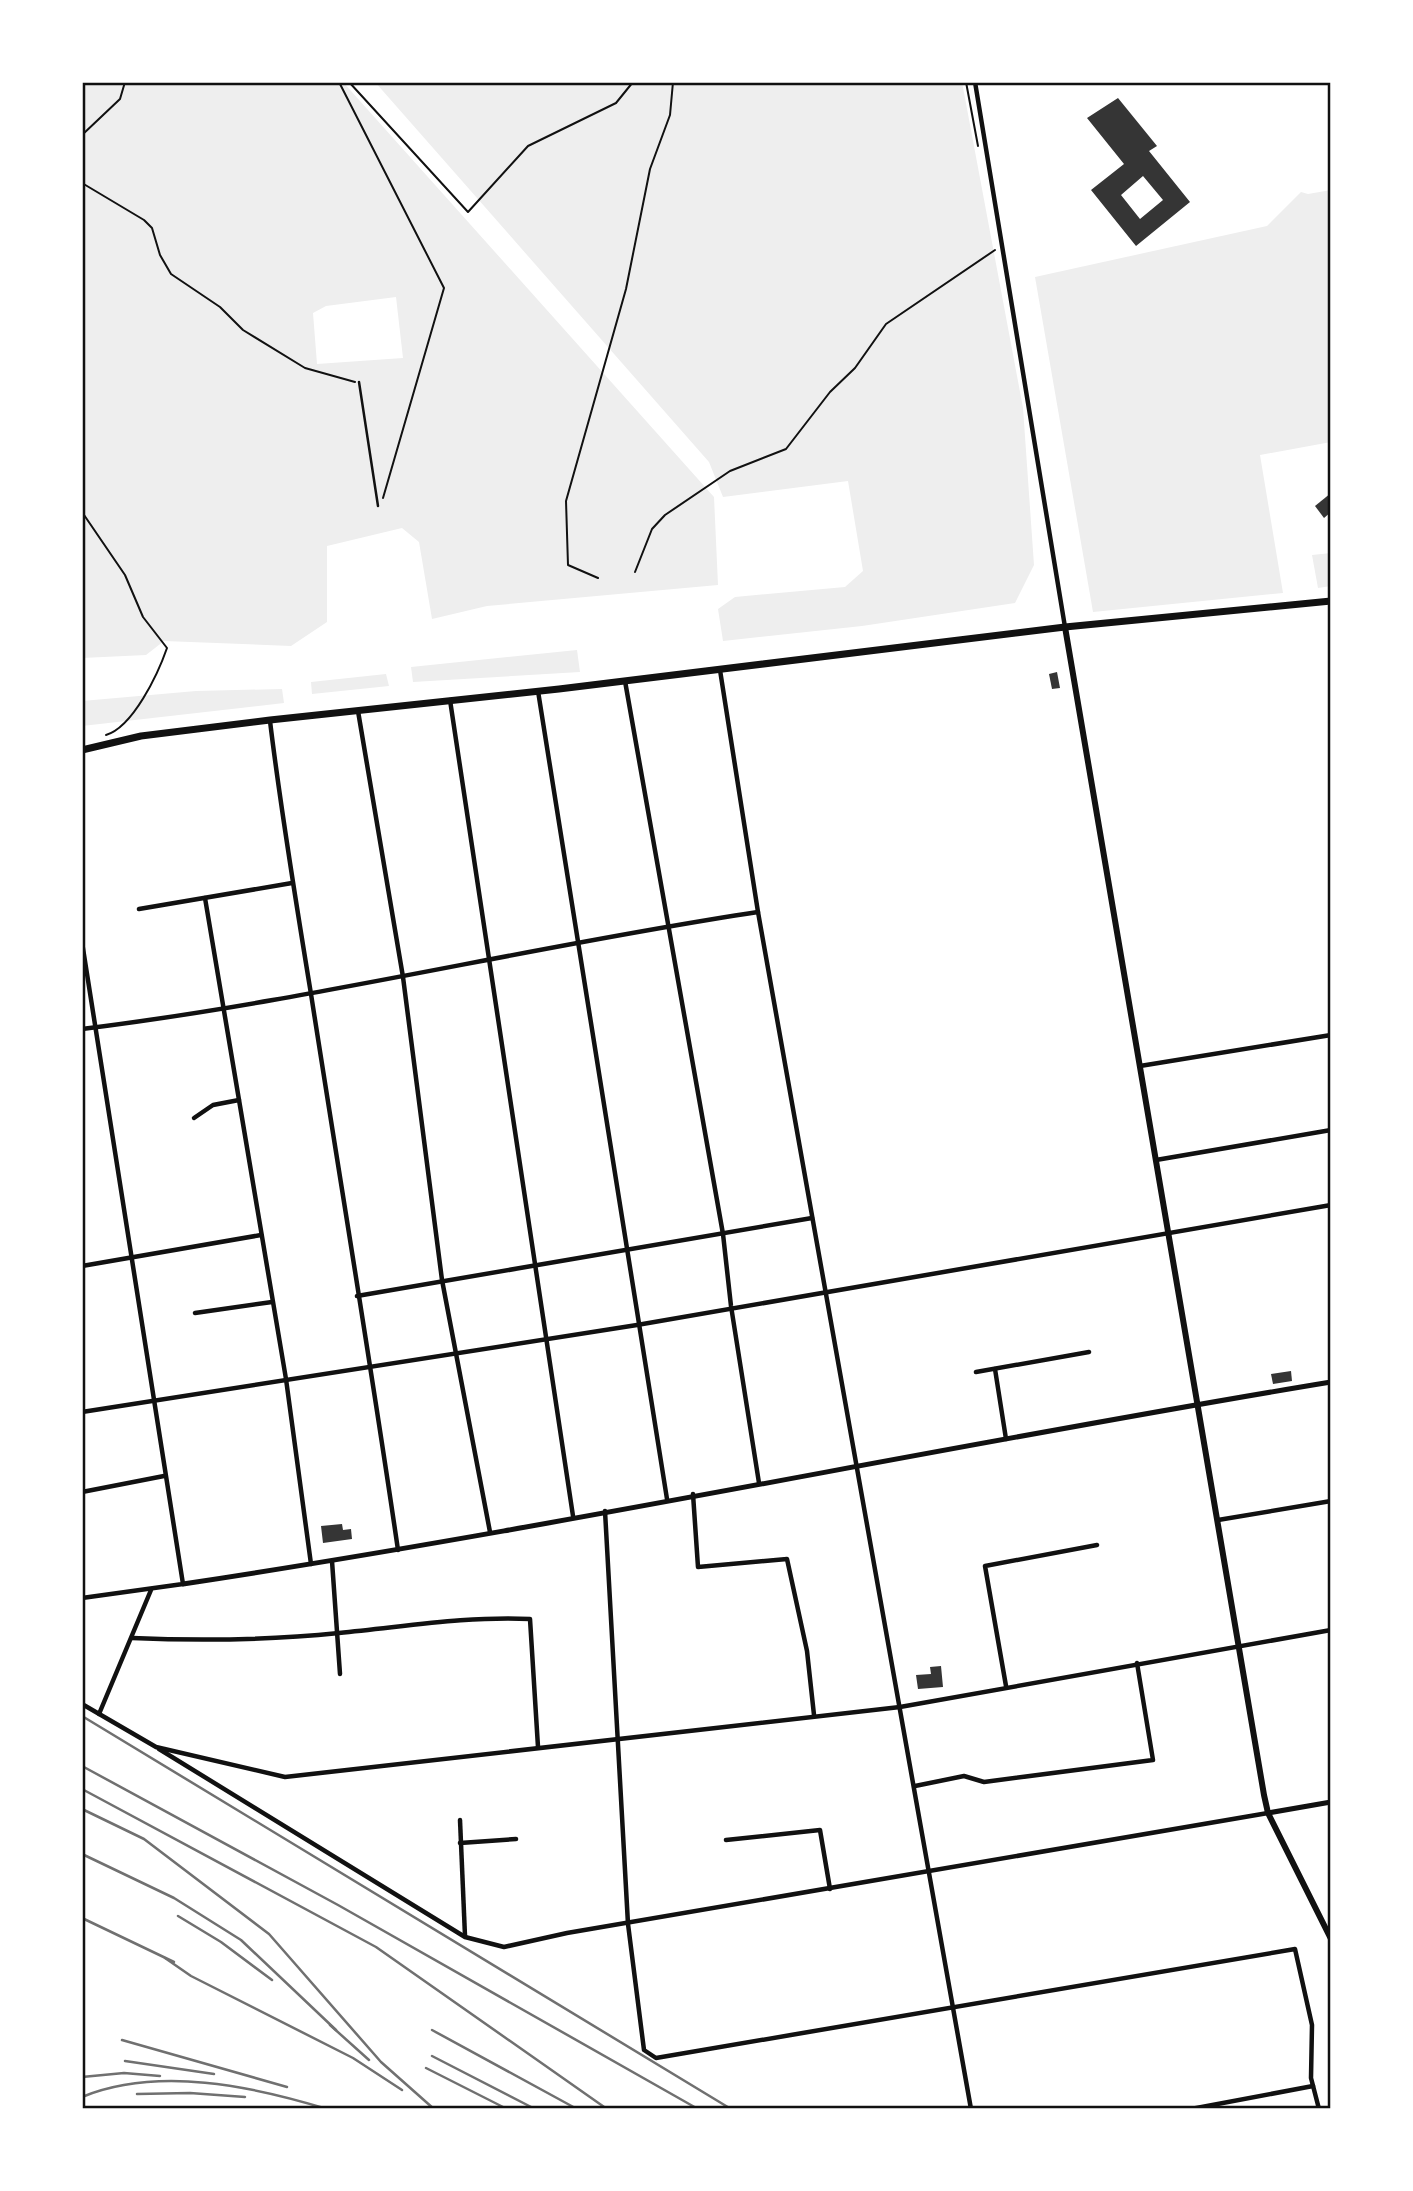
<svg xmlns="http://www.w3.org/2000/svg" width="1413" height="2191" viewBox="0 0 1413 2191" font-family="'Playfair Display',serif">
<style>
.green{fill:#eee;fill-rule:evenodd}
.building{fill:#353535;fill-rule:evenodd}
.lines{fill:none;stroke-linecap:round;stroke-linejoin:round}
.path{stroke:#111;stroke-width:2}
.service{stroke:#111;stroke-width:2.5}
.minor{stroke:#111;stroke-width:4.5}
.tertiary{stroke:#111;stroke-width:5}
.secondary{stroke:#111;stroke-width:6}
.primary{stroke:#111;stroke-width:7}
.rail{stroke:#707070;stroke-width:2.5}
.neatline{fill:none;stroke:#111;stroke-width:2.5}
</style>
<rect width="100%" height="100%" fill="#fff"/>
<g class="green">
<path d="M82 82H343L714 497 718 585 487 606 432 619 419 542 402 528 327 546V622L291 646 164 641 146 655 82 658ZM396 297 403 358 317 364 313 313 326 306Z"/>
<path d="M375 82H962L1023 408 1034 565 1015 603 862 626 723 641 718 609 735 597 845 587 863 571 848 481 723 497 709 462Z"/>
<path d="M1331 190V442L1260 455 1283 593 1093 612 1035 277 1267 226 1301 192 1308 194Z"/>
<path d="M1331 553V586L1318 588 1312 555Z"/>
<path d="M577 650 580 672 413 682 411 667Z"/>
<path d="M386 674 389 686 312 694 311 682Z"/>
<path d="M282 689 284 703 82 726V701L196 691Z"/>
</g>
<g class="building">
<path d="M1118 98 1157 146 1149 151 1190 202 1136 246 1091 190 1124 164 1087 118ZM1143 176 1163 200 1140 219 1121 195Z"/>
<path d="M1331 493V512L1324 518 1315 506Z"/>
<path d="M1057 672 1060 688 1052 689 1049 674Z"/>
<path d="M1291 1371 1292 1381 1273 1384 1271 1374Z"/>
<path d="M342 1524 343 1530 351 1529 352 1539 323 1543 321 1526Z"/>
<path d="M941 1666 943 1687 918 1689 916 1675 931 1674 930 1667Z"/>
</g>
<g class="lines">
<g class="path">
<path d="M339 82 444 288 383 498"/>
<path d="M349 82 468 212 528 146 616 103 633 82"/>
<path d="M966 82 978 146"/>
<path d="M82 135 120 99 125 82"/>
<path d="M82 183 144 220 152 228 160 255 171 274 220 307 243 330 305 368 355 382"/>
<path d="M82 512 125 575 143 617 167 648C158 674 133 727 106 735"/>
<path d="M635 572 652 529 665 515 730 471 786 449 830 392 855 368 886 324 995 250"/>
<path d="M598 578 568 565 566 501 626 289 650 169 670 115 673 82"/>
</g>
<path class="service" d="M359 382 378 506"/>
<g class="minor">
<path d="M975 82 1065 627"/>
<path d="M720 670 758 912 971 2109"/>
<path d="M625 681 723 1234 731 1306 759 1483"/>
<path d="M538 691 667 1499"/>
<path d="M450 700 573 1516"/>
<path d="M358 711 403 977 442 1280 490 1532"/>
<path d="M270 721C281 812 296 903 311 994 340 1180 371 1365 398 1550"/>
<path d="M205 898 286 1379 311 1564"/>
<path d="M139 909 292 883"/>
<path d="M82 942 183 1584 82 1598"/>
<path d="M82 1029C309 1001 532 946 758 912"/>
<path d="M1140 1066 1331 1035"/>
<path d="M194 1118 213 1105 239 1100"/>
<path d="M1156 1160 1331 1130"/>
<path d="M82 1266 261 1235"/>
<path d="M357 1296 812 1218"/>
<path d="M195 1313 272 1302"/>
<path d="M995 1369 1006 1439"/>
<path d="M976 1372 1089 1352"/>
<path d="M82 1412 637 1325 1331 1205"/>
<path d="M82 1492 164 1476"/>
<path d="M693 1494 698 1567 787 1559 807 1651 814 1715"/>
<path d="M605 1511 628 1924 644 2050 656 2058 1295 1949 1312 2025 1311 2078 1319 2109"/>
<path d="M1218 1520 1331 1501"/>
<path d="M332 1561 340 1674"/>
<path d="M132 1638C201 1641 270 1640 339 1633 404 1627 465 1616 530 1619L538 1747"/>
<path d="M1006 1686 985 1566 1097 1545"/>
<path d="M82 1704 156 1747 285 1777 900 1707 1331 1630"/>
<path d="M99 1714 151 1590"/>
<path d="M159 1749 465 1937 504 1947 567 1933 1268 1813"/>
<path d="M915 1786 964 1776 984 1782 1153 1760 1137 1663"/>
<path d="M460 1820 465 1936"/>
<path d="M726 1840 820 1830 830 1889"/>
<path d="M460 1843 516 1839"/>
<path d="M1191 2109 1313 2086"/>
</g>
<g class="tertiary">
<path d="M183 1584C567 1526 947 1445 1331 1382"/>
<path d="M1268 1813 1331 1802"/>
</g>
<path class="secondary" d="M1065 627 1264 1795 1268 1813 1331 1939"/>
<path class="primary" d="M82 750 141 736 270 720 559 689 1065 627 1331 601"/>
<g class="rail">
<path d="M82 1716 731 2109"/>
<path d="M82 1766 338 1905 698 2109"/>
<path d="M82 1789 376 1947 607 2109"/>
<path d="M82 1809 144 1839 269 1934 381 2062 434 2109"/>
<path d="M82 1854 174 1898 241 1940 336 2030"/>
<path d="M178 1916 221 1942 272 1980"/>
<path d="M82 1918 174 1962"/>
<path d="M165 1958 191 1976 353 2058 402 2090"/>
<path d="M330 2025 369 2060"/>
<path d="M432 2030 577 2109"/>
<path d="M122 2040 287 2087"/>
<path d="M432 2056 535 2109"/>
<path d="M125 2061 214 2074"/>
<path d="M426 2068 507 2109"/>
<path d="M82 2077 124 2073 160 2076"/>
<path d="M137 2094 190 2093 245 2097"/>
<path d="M82 2097C158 2066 252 2086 327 2109"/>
</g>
</g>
<rect width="1413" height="2191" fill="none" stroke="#ffffff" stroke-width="168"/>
<rect x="84" y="84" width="1245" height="2023" class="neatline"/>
</svg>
